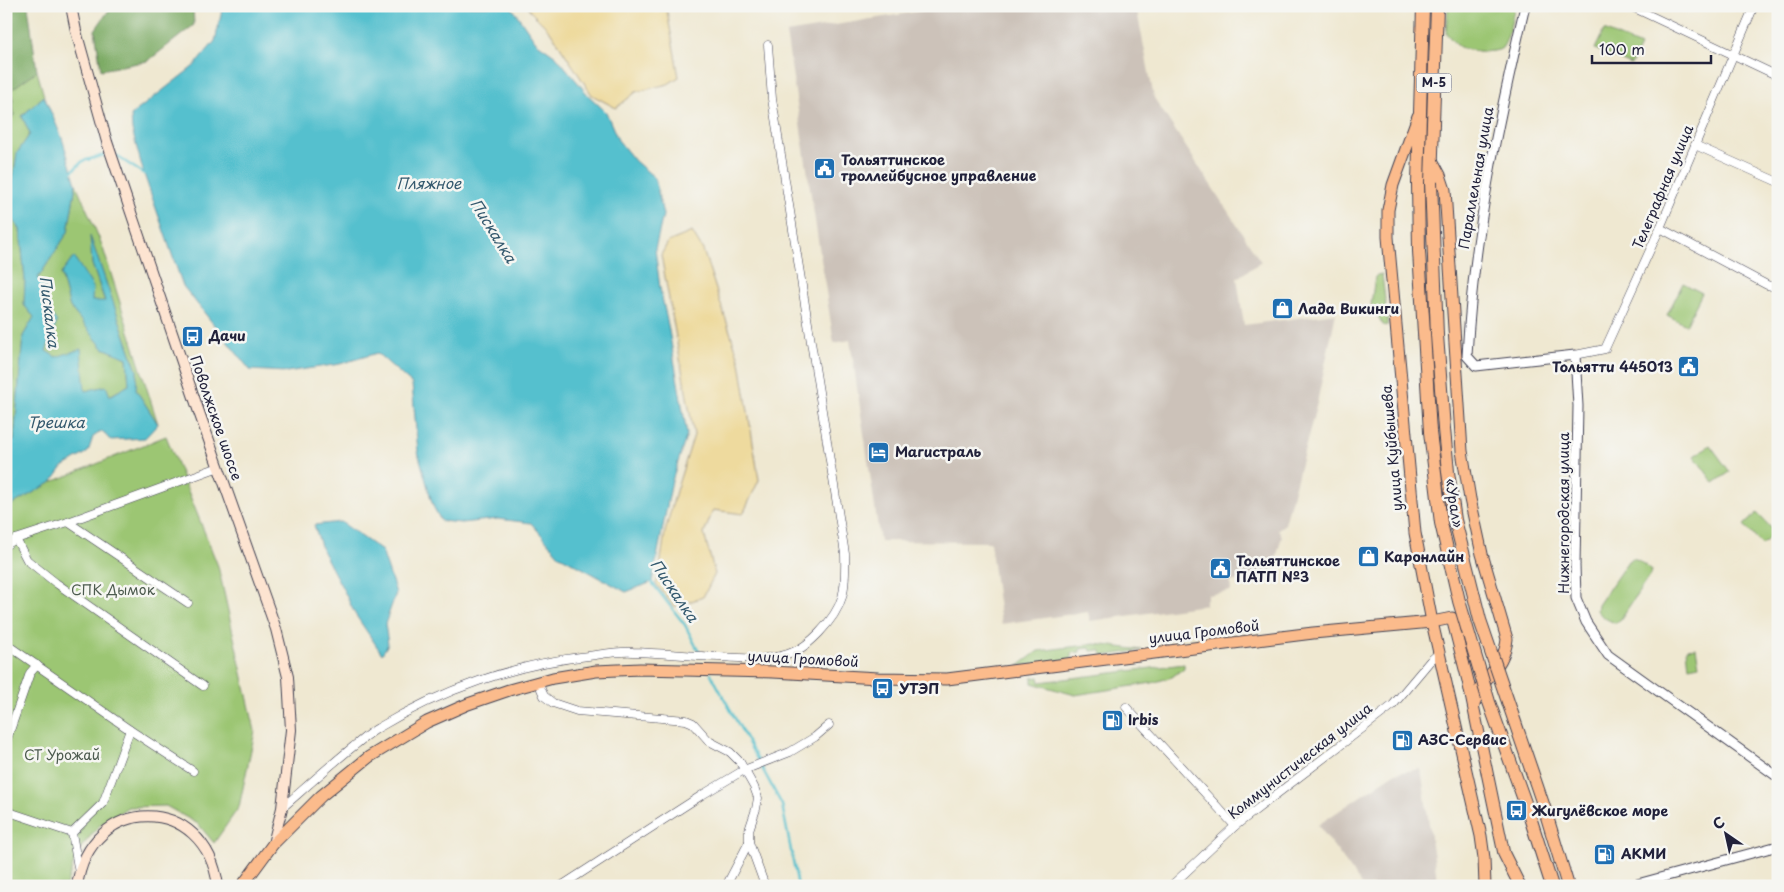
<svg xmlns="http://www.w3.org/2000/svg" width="1784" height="892" viewBox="0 0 1784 892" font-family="'Playpen Sans',sans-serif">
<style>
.industrial{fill:#ccc2b9}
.green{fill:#9cc673;stroke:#5f7457}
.forest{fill:#7dab65;stroke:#506650}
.sand{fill:#eeda9e;stroke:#887e6c}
.water{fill:#54c0ce;stroke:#3b7184}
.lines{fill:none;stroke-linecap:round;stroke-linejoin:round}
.stream{stroke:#54c0ce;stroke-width:2.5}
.minor-casing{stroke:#414052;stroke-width:9}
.tertiary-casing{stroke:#414052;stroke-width:11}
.secondary-casing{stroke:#414052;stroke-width:12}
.primary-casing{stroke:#414052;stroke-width:13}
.trunk-casing{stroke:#414052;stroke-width:14}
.minor{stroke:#fff;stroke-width:8}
.tertiary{stroke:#fff;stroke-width:9}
.secondary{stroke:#fde4d1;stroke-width:10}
.primary{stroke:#fbbb8c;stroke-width:11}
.trunk{stroke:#fbbb8c;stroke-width:12}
.trunk-bridge-casing{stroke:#414052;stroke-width:14;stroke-linecap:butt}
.trunk-bridge{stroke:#fbbb8c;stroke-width:12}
.labels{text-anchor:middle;stroke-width:5;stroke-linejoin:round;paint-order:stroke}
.shield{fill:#f6f6f2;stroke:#626272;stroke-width:1}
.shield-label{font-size:12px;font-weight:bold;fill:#22223b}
.poi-label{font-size:14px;font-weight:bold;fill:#22223b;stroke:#f6f6f2;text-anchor:start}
.street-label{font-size:14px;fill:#22223b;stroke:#f6f6f2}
.park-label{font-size:14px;fill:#4d5b4f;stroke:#f6f6f2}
.water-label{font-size:15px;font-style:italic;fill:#34596e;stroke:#f6f6f2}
</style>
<rect width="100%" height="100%" fill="#f6f6f2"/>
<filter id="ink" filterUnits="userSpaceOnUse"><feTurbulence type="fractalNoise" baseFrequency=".02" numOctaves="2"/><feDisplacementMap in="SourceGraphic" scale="10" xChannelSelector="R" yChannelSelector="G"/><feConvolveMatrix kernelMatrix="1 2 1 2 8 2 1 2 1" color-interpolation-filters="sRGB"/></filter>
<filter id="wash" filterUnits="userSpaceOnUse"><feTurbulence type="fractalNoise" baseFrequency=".0096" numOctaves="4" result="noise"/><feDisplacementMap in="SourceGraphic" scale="20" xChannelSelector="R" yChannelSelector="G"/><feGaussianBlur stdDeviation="1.12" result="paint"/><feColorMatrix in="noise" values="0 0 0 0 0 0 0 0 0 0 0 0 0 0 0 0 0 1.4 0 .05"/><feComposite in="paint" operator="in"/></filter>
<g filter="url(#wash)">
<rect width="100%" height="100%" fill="#efe8d1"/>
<g class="industrial">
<path d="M952 6H1136L1154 98 1261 262 1237 278 1244 325 1336 313 1317 403 1285 524 1278 529 1282 536 1272 573 1230 582 1231 591 1207 595V599L1205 600V605L1090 621 1088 612 1001 624 990 542 880 541 850 340 834 343 786 33Z"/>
<path d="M1421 769 1438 886H1363L1318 825 1395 773Z"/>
</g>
<g class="green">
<path d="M1448 6H1515C1512 17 1509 40 1502 48 1496 54 1467 51 1460 47 1454 44 1450 37 1446 33Z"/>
<path d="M1604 30 1640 46 1631 65 1595 49Z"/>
<path d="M37 71 44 96 22 116 30 134 17 153 10 198 6 199V124L14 115 12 89Z"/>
<path d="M76 184 102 245 158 424 136 390 137 371 91 239 92 264 105 302 92 301 74 257 61 274 70 307 103 348 127 358 129 385 109 396 84 391 56 357 46 351 45 305 38 278 68 232Z"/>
<path d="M7 210 20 229 25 280 24 305 34 317 23 336 14 441 6 437V404L13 380 6 329Z"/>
<path d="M1382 274 1388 325 1386 326 1383 325 1371 304 1375 277 1377 275Z"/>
<path d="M1683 283 1702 293 1686 325 1667 315Z"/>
<path d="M166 436 218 566 255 731 239 807 214 843 198 824 166 806 128 807 99 826 78 851 66 886H6V508L52 482Z"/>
<path d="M1710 445 1730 472 1714 483 1694 456Z"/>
<path d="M1757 513 1775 532 1762 545 1744 525Z"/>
<path d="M1633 558 1638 560 1651 570 1650 575 1620 620 1615 623C1608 620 1601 617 1597 610L1598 605 1628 561Z"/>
<path d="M1095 644 1142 650 1103 656 1100 650 1091 651 1090 648 1080 649V652L1071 653V659L1018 666 1038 651Z"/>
<path d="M1696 648 1699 665 1689 667 1687 649Z"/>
<path d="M1184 664V668L1172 677 1152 683 1075 695 1032 683V678L1039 677 1040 682Z"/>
</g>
<g class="forest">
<path d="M6 6H28L37 71 12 89 14 115 6 124Z"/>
<path d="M110 6H193L194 25 148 61 101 70 95 30 109 10Z"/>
</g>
<g class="sand">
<path d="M528 6H666L679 77 668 84 636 92 616 108 592 95 550 31 529 10Z"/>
<path d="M692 232 703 250 740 362 759 480 743 514 713 510 704 534 715 574 703 597 674 607 656 584 660 567 665 532 676 491 694 435 661 255 668 242Z"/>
</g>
<g class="water">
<path d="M223 6H511L536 42 556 56 588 95 606 112 618 140 635 161 655 178 663 215 655 249 660 288 668 325 687 434 672 481 652 582 626 592 560 556 531 523 498 519 461 523 441 521 433 506 418 452 412 384 377 353 340 364 286 372 250 370 183 286 144 174 132 130 131 115 194 66 215 41Z"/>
<path d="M44 96 62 138 76 184 68 232 38 278 49 292 45 305 57 322 46 351 56 357 81 349 85 391 106 386 110 396 129 385 127 358 103 348 70 307 61 274 74 257 93 287 92 301H105L92 264 90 236 137 371 136 390 158 424 145 438 110 440 102 431 93 437 88 452 63 467 52 482 6 508V437L14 441 23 336 34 317 24 305 25 280 20 229 7 211 6 214V199L10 198 17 153 30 134 22 116Z"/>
<path d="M341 522 382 551 396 593 385 624 388 644 382 654 355 614 344 591 323 552 314 525Z"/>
</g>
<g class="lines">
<g class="stream">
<path d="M115 155 144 174 147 173"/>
<path d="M70 173 83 161 108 154"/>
<path d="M650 580 685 625 700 654"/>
<path d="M711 674 782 805 798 886"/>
</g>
</g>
</g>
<g filter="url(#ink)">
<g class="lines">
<defs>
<g id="minor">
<path d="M1630 6 1778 76"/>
<path d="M1695 145 1778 182"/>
<path d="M1660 228 1767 285 1778 288"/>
<path d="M1575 355 1605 349 1660 228 1754 6"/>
<path d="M68 522 188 603"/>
<path d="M16 539 27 560 56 583 203 686"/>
<path d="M6 545 16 539 68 522 219 467"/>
<path d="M6 644 130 730 103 803 72 833 79 873"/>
<path d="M538 682 544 696 553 703 577 711 686 720 693 723 709 741 730 752 740 762 754 787 758 798 756 809 749 830V842L765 886"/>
<path d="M1126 707 1235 826"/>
<path d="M130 730 193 771"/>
<path d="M6 742 30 673 37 665"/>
<path d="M282 808C306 787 329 766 354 746 362 740 369 733 378 728 441 690 515 664 588 656 603 654 618 651 633 652 662 653 691 656 720 657 745 658 772 662 795 651 805 647 812 640 819 633 845 606 846 590 845 554L772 99 768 45"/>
<path d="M6 811 72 833"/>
<path d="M561 886 702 795 744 770 790 752 815 737 829 725"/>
<path d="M726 886 749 842"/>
<path d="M1171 886 1235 826 1393 705 1430 661 1440 652"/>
</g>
<g id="tertiary">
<path d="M1525 6C1498 121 1473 238 1467 356L1476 366 1575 355 1578 406 1575 565 1576 598 1586 622 1608 655 1778 777"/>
<path d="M1630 886 1778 846"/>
</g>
<g id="secondary">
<path d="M71 6 76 31 107 142 200 415 276 629 288 677 291 730 282 808 273 844"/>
<path d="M77 886C90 793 206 793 218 886"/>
</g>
<g id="primary">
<path d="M1418 116 1393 185 1388 210V237L1415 533 1432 622 1481 836 1484 858 1485 886"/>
<path d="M1432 160 1440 175 1445 190 1462 451 1470 499 1482 554 1507 639C1504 671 1479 677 1474 705"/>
<path d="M242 886 273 844 321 796 369 757 427 722 468 704 509 690 553 678 596 671 640 669 773 672 878 678 947 679 1313 633 1432 622 1452 618 1468 681 1504 854 1520 886"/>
</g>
<g id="trunk">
<path d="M1431 182 1437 6"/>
<path d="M1418 184 1423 6"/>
</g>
</defs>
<use href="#minor" class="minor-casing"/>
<use href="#tertiary" class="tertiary-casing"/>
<use href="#secondary" class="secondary-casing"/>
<use href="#primary" class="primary-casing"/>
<use href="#trunk" class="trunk-casing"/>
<use href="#minor" class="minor"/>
<use href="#tertiary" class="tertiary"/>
<use href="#secondary" class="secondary"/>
<use href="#primary" class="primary"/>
<use href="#trunk" class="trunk"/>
<defs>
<g id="trunk-bridge">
<path d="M1431 182 1437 335 1444 429 1448 472 1455 520 1480 620 1544 807 1568 886"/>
<path d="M1418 184 1419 251 1430 432 1441 523 1459 601 1489 702 1528 811 1552 886"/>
</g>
</defs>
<use href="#trunk-bridge" class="trunk-bridge-casing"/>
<use href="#trunk-bridge" class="trunk-bridge"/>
</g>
</g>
<defs>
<symbol id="civic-square" viewBox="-11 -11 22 22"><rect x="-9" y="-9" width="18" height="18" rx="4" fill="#1f6fb2" stroke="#f6f6f2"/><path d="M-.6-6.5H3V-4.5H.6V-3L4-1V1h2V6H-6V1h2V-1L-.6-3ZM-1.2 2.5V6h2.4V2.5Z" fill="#fff"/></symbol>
<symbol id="shop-square" viewBox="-11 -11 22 22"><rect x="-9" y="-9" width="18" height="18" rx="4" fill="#1f6fb2" stroke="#f6f6f2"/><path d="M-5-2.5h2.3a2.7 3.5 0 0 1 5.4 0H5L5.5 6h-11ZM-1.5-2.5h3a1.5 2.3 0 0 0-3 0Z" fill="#fff"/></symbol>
<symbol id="bus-square" viewBox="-11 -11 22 22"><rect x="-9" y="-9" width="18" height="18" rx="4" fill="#1f6fb2" stroke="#f6f6f2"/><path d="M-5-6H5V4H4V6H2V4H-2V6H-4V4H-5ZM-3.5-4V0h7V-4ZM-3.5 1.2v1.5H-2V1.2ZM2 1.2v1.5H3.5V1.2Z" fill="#fff"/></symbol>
<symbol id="hotel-square" viewBox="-11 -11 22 22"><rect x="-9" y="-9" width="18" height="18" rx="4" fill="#1f6fb2" stroke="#f6f6f2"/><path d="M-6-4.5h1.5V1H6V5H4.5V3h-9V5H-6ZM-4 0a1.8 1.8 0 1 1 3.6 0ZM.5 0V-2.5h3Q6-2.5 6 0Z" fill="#fff"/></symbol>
<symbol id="fuel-square" viewBox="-11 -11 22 22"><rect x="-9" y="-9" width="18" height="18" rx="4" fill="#1f6fb2" stroke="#f6f6f2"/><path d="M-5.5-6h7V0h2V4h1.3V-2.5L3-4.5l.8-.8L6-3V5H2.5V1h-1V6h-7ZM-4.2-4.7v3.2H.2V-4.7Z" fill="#fff"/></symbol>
</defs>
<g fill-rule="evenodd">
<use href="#civic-square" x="812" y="156" width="25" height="25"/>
<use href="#shop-square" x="1270" y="296" width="25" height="25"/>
<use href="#bus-square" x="180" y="324" width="25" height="25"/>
<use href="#civic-square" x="1676" y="354" width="25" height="25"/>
<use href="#hotel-square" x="866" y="440" width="25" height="25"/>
<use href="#shop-square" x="1356" y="544" width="25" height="25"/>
<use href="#civic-square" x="1208" y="556" width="25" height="25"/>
<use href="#bus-square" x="870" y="676" width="25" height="25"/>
<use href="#fuel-square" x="1100" y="708" width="25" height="25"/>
<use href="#fuel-square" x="1390" y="728" width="25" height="25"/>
<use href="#bus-square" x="1504" y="798" width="25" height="25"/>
<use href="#fuel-square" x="1592" y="842" width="25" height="25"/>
</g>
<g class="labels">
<rect class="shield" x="1416.5" y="73.5" width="35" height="19" rx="4"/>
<g class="shield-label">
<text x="1434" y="87">М-5</text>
</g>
<g class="poi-label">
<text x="841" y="165">Тольяттинское<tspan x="841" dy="16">троллейбусное управление</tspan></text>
<text x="1298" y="314">Лада Викинги</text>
<text x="209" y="341">Дачи</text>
<text x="1673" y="372" text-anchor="end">Тольятти 445013</text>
<text x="895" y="457">Магистраль</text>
<text x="1384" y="562">Каронлайн</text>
<text x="1236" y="566">Тольяттинское<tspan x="1236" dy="16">ПАТП №3</tspan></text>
<text x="899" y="694">УТЭП</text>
<text x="1128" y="725">Irbis</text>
<text x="1418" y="745">АЗС-Сервис</text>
<text x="1532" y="816">Жигулёвское море</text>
<text x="1621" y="859">АКМИ</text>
</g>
<g class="street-label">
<text transform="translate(1476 178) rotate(-80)" y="5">Параллельная улица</text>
<text transform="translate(1663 187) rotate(-67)" y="5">Телеграфная улица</text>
<text transform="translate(216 418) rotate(71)" y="5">Поволжское шоссе</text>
<text transform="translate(1392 448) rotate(-95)" y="5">улица Куйбышева</text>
<text transform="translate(1454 503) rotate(81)" y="5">«Урал»</text>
<text transform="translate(1564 513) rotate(-90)" y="5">Нижнегородская улица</text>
<text transform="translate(1204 632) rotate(-7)" y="5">улица Громовой</text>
<text transform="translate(803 659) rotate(3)" y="5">улица Громовой</text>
<text transform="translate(1300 761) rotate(-38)" y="5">Коммунистическая улица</text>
</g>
<g class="park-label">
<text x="113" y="595">СПК Дымок</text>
<text x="62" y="760">СТ Урожай</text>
</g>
<g class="water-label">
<text x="429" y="189">Пляжное</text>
<text transform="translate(493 231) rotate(58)" y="5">Пискалка</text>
<text transform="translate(49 312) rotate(83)" y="5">Пискалка</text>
<text x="56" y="428">Трешка</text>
<text transform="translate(674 591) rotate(56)" y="5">Пискалка</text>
</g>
</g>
<rect width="1784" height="892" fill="none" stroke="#f6f6f2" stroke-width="25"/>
<g transform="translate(1726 834) rotate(326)" stroke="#f6f6f2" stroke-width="4" paint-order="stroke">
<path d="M0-4L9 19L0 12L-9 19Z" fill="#22223b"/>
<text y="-8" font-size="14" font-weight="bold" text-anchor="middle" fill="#22223b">С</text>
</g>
<path d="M1592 55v8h119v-8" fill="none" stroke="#22223b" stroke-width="2.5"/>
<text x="1599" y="55" font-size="15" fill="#22223b" stroke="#f6f6f2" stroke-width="4" paint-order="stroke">100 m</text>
</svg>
